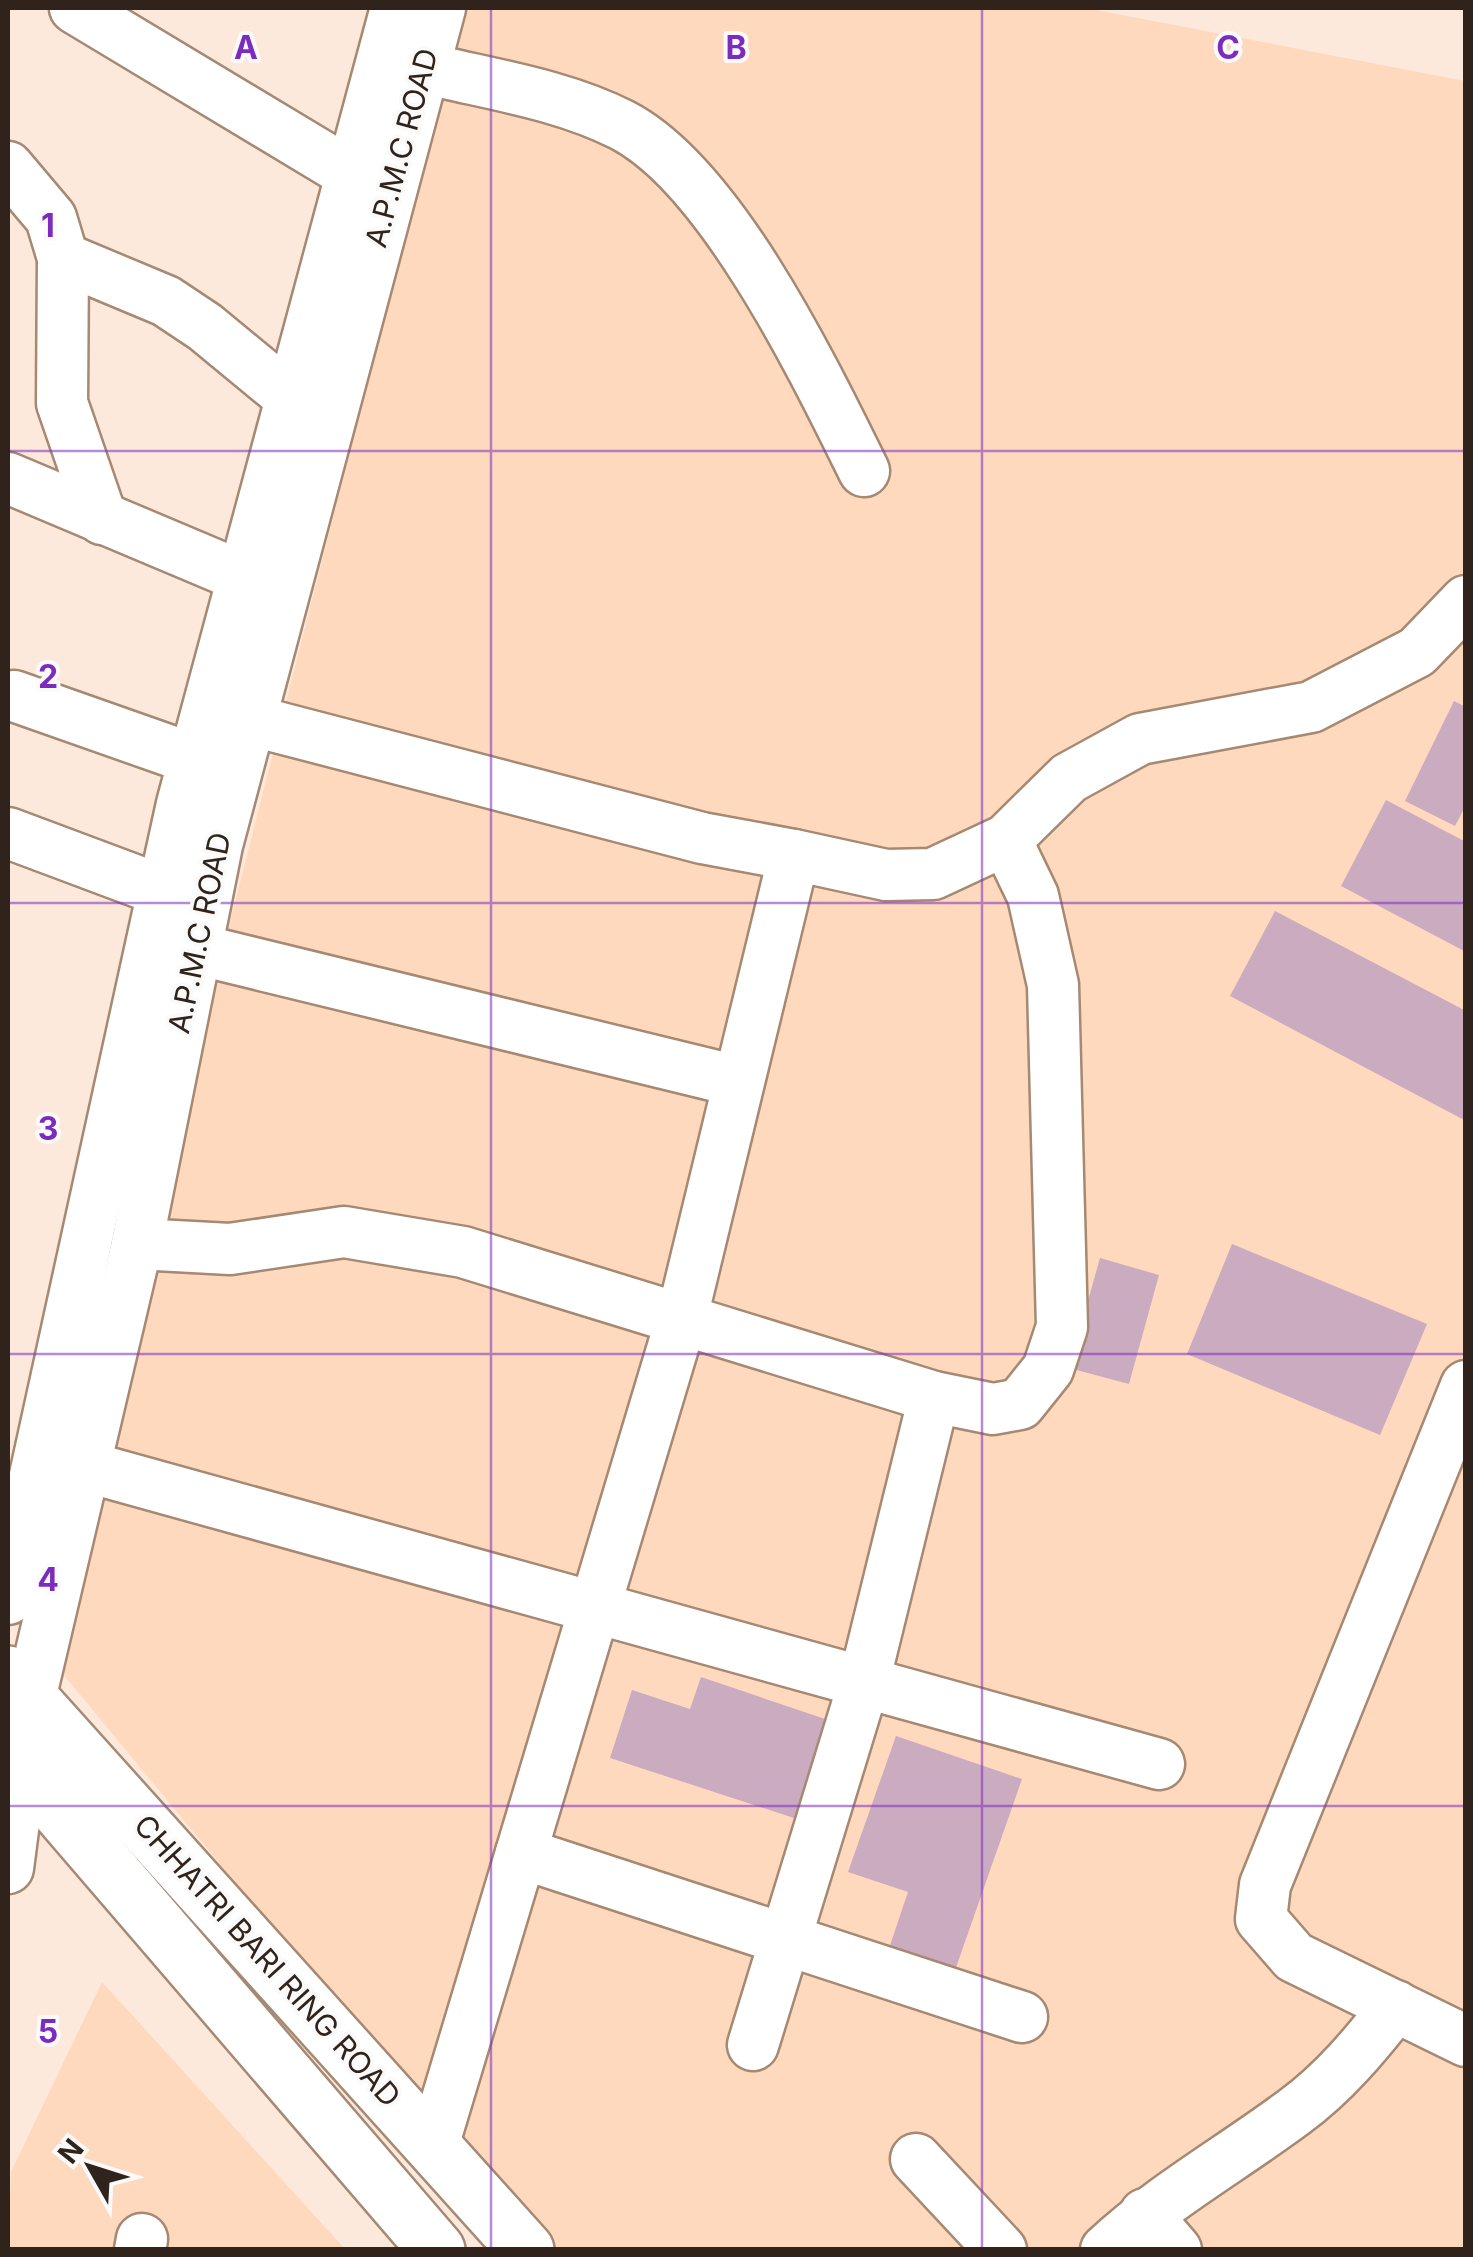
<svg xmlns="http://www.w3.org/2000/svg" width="1473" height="2257" viewBox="0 0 1473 2257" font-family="Inter,sans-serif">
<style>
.built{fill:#ffd9bd}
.building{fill:#caabc0}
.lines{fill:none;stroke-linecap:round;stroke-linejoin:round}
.minor-casing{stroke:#a58973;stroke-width:55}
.major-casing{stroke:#a58973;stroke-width:60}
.minor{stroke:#fff;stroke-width:50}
.major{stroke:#fff;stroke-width:55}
.grid{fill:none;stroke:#7b2cbf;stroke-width:2.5;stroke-opacity:0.55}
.labels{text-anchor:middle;stroke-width:8;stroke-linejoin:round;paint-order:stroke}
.street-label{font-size:30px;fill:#2f231b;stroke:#fafafa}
.grid-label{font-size:32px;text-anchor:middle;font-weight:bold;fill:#7b2cbf;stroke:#fafafa;stroke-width:8;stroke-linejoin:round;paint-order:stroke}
</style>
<rect width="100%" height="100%" fill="#fce9db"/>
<g class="built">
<path d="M463 8H1086L1465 81V2249H553L385 2064 44 1651Z"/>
<path d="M102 1982 345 2249 8 2250 11 2172Z"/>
</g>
<g class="building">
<path d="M1454 701 1466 707V805L1455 826 1405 801Z"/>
<path d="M1386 800 1466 842V952L1341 886Z"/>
<path d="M1275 911 1466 1011V1121L1230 996Z"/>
<path d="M1232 1244 1427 1324 1380 1435 1187 1354Z"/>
<path d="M1100 1258 1159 1275 1129 1384 1069 1368Z"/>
<path d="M701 1677 834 1722 800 1820 610 1758 632 1690 690 1709Z"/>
<path d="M896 1736 1022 1779 952 1979 886 1957 908 1892 848 1872Z"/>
</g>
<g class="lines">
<defs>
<g id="minor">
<path d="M75 8 351 174"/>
<path d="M424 68C489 84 561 94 622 125 721 176 815 372 864 471"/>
<path d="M8 167 51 218 63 258 62 403 102 519"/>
<path d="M63 258 166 301 205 327 291 398"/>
<path d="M8 478 243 577"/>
<path d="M14 696 193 759"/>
<path d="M250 720 702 838 794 855"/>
<path d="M8 833 163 891"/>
<path d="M196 949 737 1081"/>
<path d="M137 1244 230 1249 344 1232 463 1252 934 1397 993 1409 1020 1404 1048 1369 1062 1327 1053 985 1033 896 1006 840"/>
<path d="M1466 1386 1265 1885 1261 1919 1294 1957 1466 2041"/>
<path d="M84 1466 1159 1764"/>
<path d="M8 1599 182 804 396 8"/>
<path d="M521 1853 1022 2017"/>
<path d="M8 1868 30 1699 137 1244 217 845 440 8"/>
<path d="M753 2045 863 1686 934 1397"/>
<path d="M433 2146 682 1317 794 855 886 875 933 874 1006 840 1069 778 1140 739 1311 707 1417 652 1466 601"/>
<path d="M916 2159 1001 2250"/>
<path d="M1145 2214 1176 2250"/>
<path d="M140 2250 142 2239"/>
<path d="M1106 2250C1164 2196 1231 2159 1294 2112 1334 2083 1366 2044 1396 2006"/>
</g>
<g id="major">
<path d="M8 1674 526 2250"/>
<path d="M8 1751 437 2250"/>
</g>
</defs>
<use href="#minor" class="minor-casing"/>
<use href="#major" class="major-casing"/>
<use href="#minor" class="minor"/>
<use href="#major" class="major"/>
</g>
<path class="grid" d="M491 8V2250M982 8V2250M8 451H1466M8 903H1466M8 1354H1466M8 1806H1466"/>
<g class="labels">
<g class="street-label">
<text transform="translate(402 148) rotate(-75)" y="10">A.P.M.C ROAD</text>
<text transform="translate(200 933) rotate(-78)" y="10">A.P.M.C ROAD</text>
<text transform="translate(267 1961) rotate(48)" y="10">CHHATRI BARI RING ROAD</text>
</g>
</g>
<g class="grid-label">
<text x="246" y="59">A</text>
<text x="736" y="59">B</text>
<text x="1228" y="59">C</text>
<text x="48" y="237">1</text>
<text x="48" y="688">2</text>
<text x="48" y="1140">3</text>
<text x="48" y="1591">4</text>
<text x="48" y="2043">5</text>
</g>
<rect width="1473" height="2257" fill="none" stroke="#2f231b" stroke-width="20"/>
<g transform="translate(90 2167) rotate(309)" stroke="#fafafa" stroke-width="8" paint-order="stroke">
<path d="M0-8L18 38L0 25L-18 38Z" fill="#2f231b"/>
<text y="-15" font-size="28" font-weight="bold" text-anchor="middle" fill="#2f231b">N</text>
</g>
</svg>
